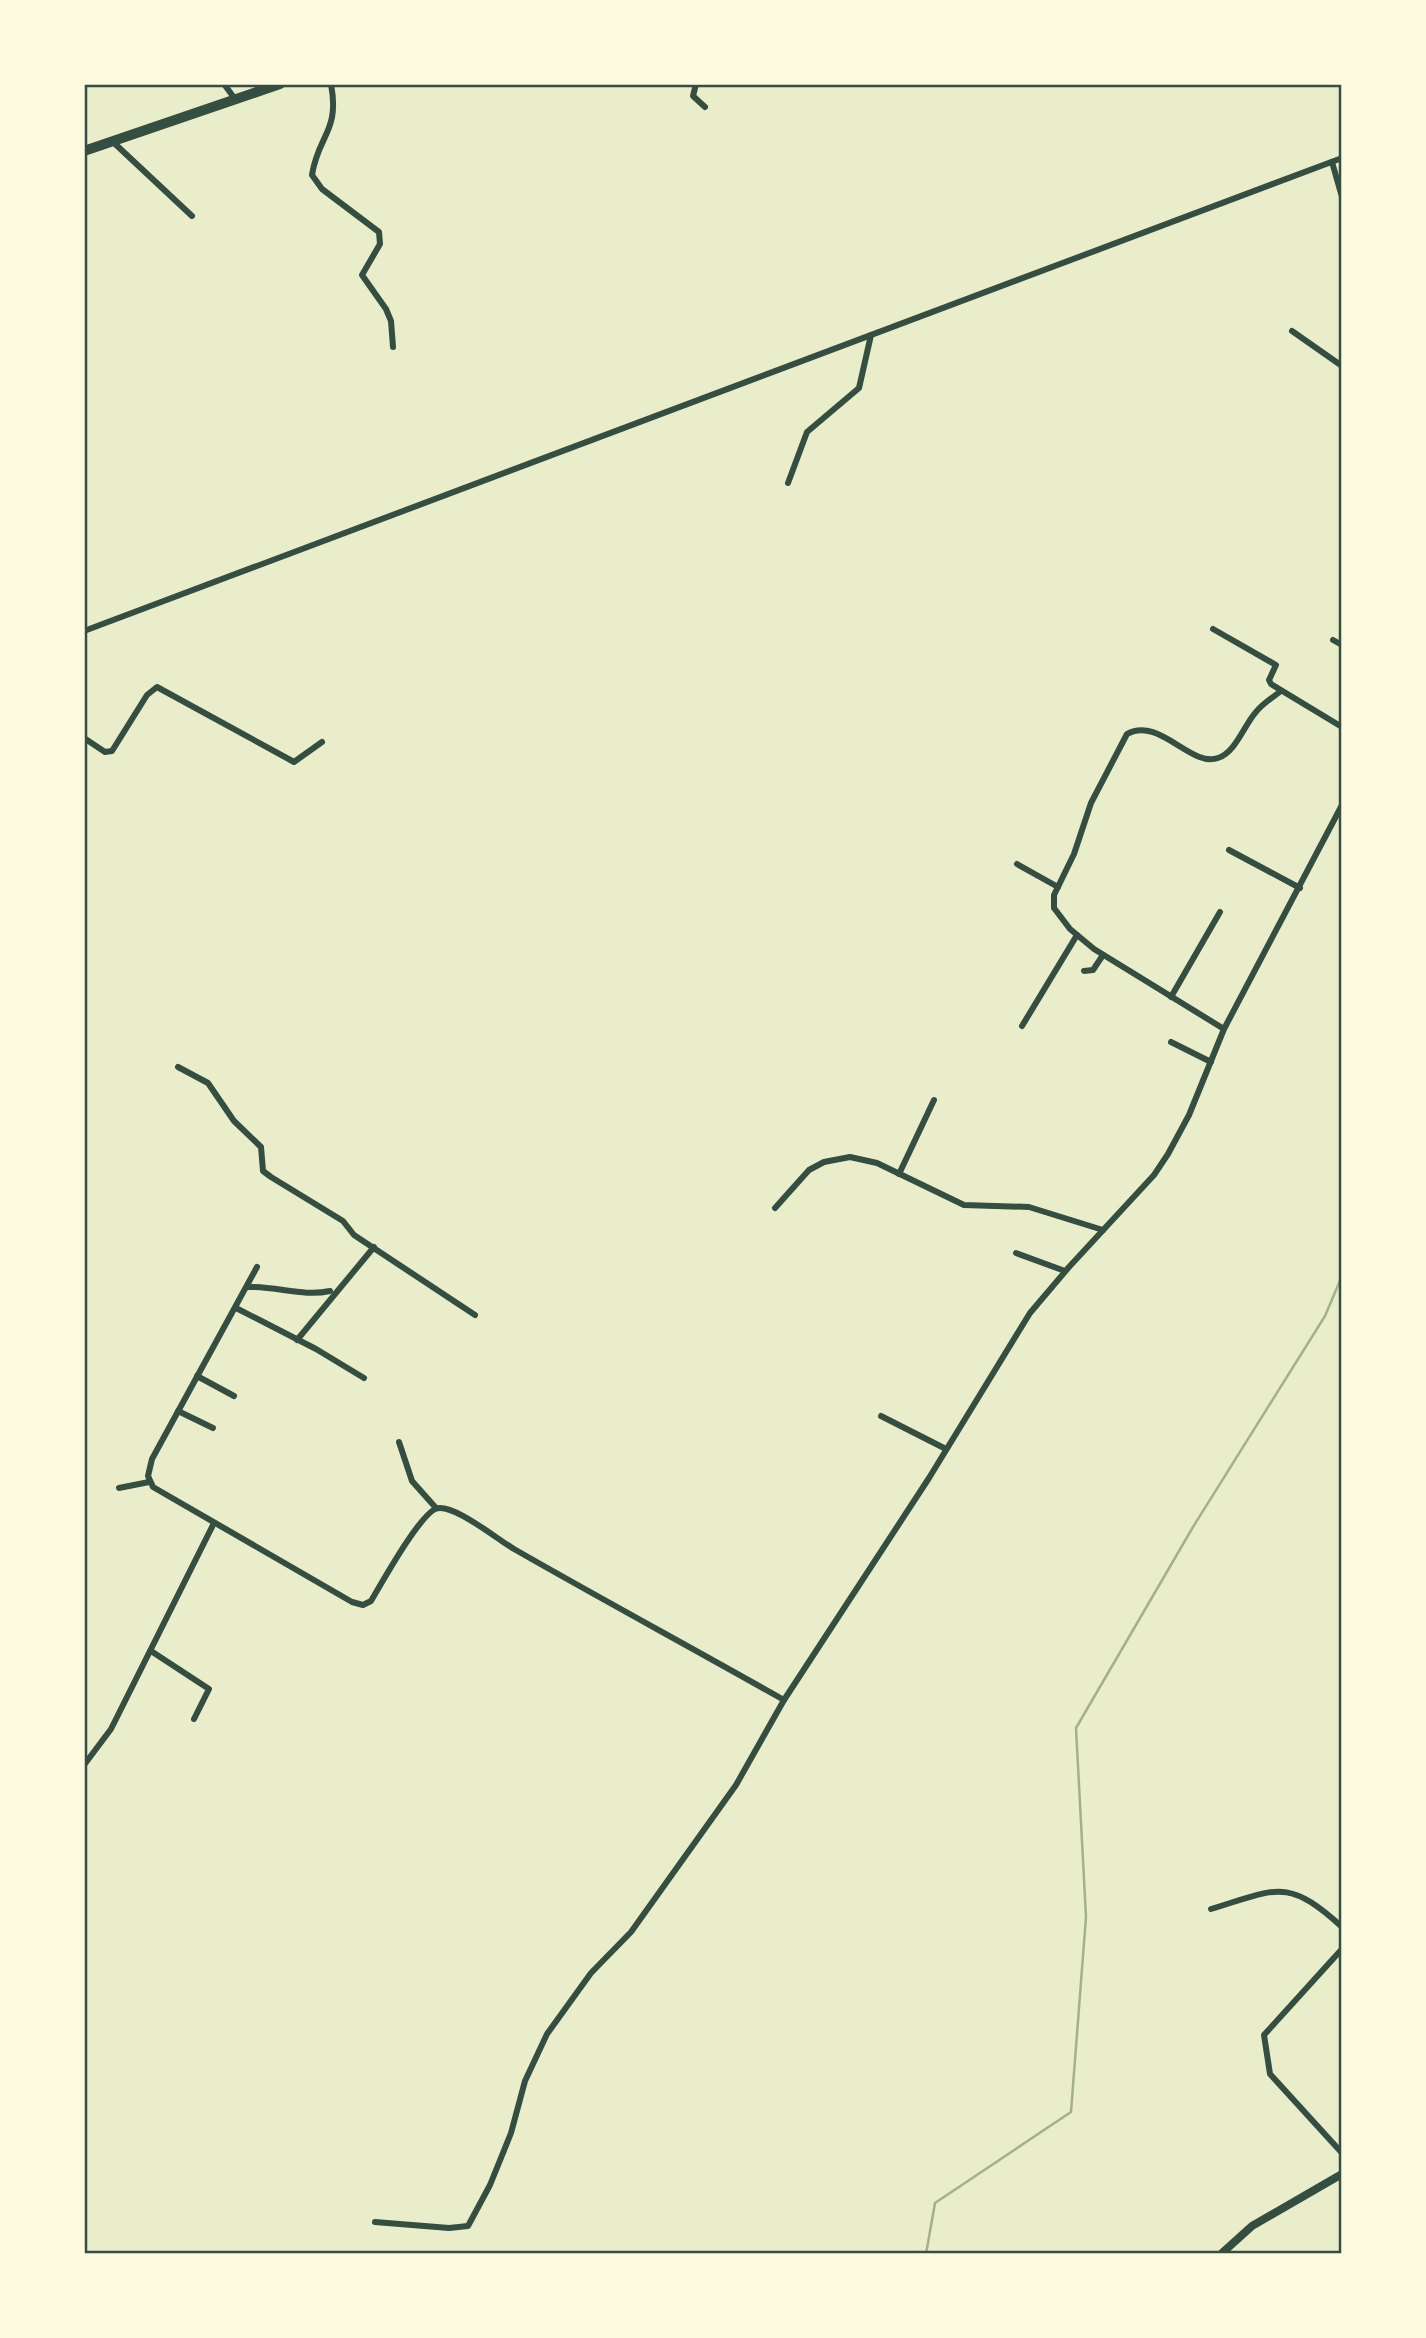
<svg xmlns="http://www.w3.org/2000/svg" width="1426" height="2338" viewBox="0 0 1426 2338" font-family="Jost,sans-serif">
<style>
.lines{fill:none;stroke-linecap:round;stroke-linejoin:round}
.stream{stroke:#a3b18a;stroke-width:2.5}
.minor{stroke:#344e41;stroke-width:6}
.secondary{stroke:#344e41;stroke-width:8}
.trunk{stroke:#344e41;stroke-width:10}
.neatline{fill:none;stroke:#344e41;stroke-width:2.5}
</style>
<rect width="100%" height="100%" fill="#e9edc9"/>
<g class="lines">
<path class="stream" d="M926 2254 935 2203 1071 2112 1086 1917 1076 1728 1193 1527 1325 1316 1342 1276"/>
<g class="minor">
<path d="M224 84 235 99"/>
<path d="M331 84C340 132 318 135 312 175L322 189 379 232 380 244 362 275 386 309 391 321 393 347"/>
<path d="M696 84 693 96 705 107"/>
<path d="M113 142 192 216"/>
<path d="M1332 162 1342 197"/>
<path d="M1292 331 1342 366"/>
<path d="M788 483 807 432 859 388 871 335"/>
<path d="M1213 629 1276 665 1269 680 1271 684 1342 727"/>
<path d="M84 631 1342 158"/>
<path d="M1333 640 1342 645"/>
<path d="M84 738 105 752 112 751 147 695 157 687 294 762 322 742"/>
<path d="M1229 850 1300 888"/>
<path d="M1017 864 1058 887"/>
<path d="M1084 971 1093 970 1103 955"/>
<path d="M1171 997 1220 912"/>
<path d="M1022 1026 1077 935"/>
<path d="M1224 1029 1094 949 1070 929 1054 908V895L1074 854 1091 803 1127 734C1159 716 1191 768 1218 758 1236 752 1244 725 1256 712 1263 703 1272 698 1281 691"/>
<path d="M1171 1042 1211 1062"/>
<path d="M178 1067 208 1083 234 1121 261 1147 263 1171 271 1177 343 1221 354 1235 475 1315"/>
<path d="M899 1174 934 1100"/>
<path d="M775 1208 809 1170 824 1162 850 1157 877 1163 964 1205 1029 1207 1103 1230"/>
<path d="M1016 1253 1065 1271"/>
<path d="M257 1267 152 1459 148 1476 153 1487 352 1602 363 1605 371 1601C383 1581 417 1519 435 1509 451 1501 498 1540 514 1549 603 1600 694 1649 784 1700"/>
<path d="M247 1287C277 1286 303 1297 330 1291"/>
<path d="M236 1308 316 1349 364 1378"/>
<path d="M297 1340 374 1247"/>
<path d="M197 1376 234 1396"/>
<path d="M178 1411 213 1428"/>
<path d="M881 1416 946 1449"/>
<path d="M399 1442 412 1481 436 1508"/>
<path d="M119 1488 149 1482"/>
<path d="M151 1651 209 1689 194 1719"/>
<path d="M84 1765 111 1729 213 1525"/>
<path d="M1211 1909C1277 1889 1287 1877 1342 1927"/>
<path d="M1342 1949 1264 2035 1270 2074 1342 2153"/>
<path d="M375 2222 449 2228 468 2226 490 2185 511 2133 525 2081 547 2034 591 1973 631 1932 736 1785 784 1700 929 1478 1030 1313 1069 1267 1154 1175 1168 1154 1189 1115 1224 1029 1342 805"/>
</g>
<path class="secondary" d="M1221 2254 1252 2226 1342 2174"/>
<path class="trunk" d="M84 151 280 84"/>
</g>
<rect width="1426" height="2338" fill="none" stroke="#fefae0" stroke-width="172"/>
<rect x="86" y="86" width="1254" height="2166" class="neatline"/>
</svg>
